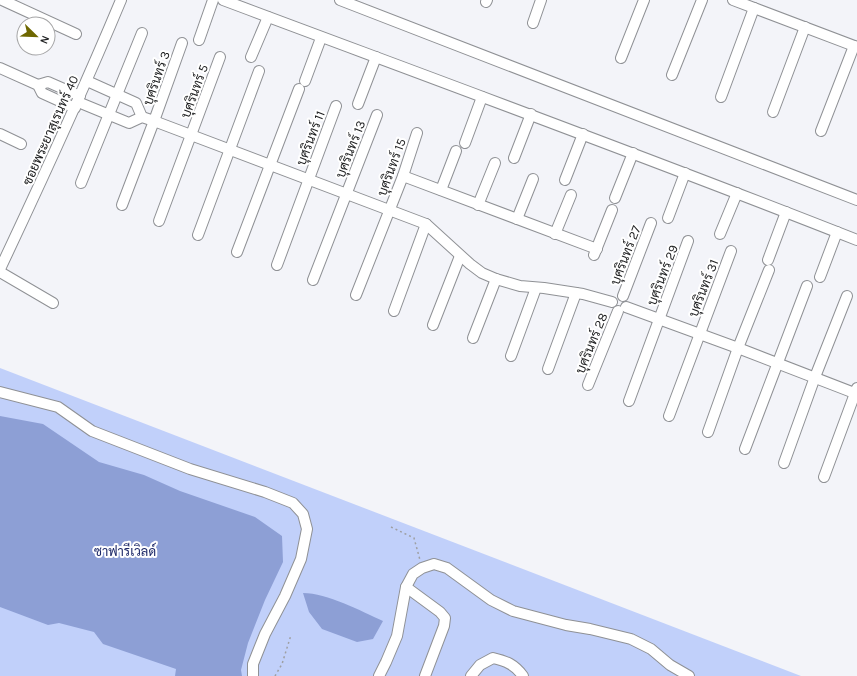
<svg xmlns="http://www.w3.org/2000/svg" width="857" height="676" viewBox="0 0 857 676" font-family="Karla,Sarabun,sans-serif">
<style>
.green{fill:#c1d0fa}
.water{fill:#8d9fd5}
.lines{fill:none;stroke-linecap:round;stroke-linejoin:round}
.minor-casing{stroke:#8f9195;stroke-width:12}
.path{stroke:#9e9fa2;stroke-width:1.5;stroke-dasharray:2 3;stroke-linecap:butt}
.minor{stroke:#fff;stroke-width:10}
.labels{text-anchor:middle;stroke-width:4;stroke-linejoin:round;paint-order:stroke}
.street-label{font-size:13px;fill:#1e1f20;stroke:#fff}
.park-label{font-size:13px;fill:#1b2767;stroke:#fff}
</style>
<rect width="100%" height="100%" fill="#f3f4f9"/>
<path class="green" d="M0 368 801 676H0Z"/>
<g class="water">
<path d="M0 416 43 424 99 462 144 475 180 491 255 517 282 536 283 562 265 600 248 643 241 670 242 676H175L176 669 103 644 94 632 59 623 48 625 0 607Z"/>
<path d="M303 593C327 593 361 611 383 621L373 639 357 642 322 629 309 612Z"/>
</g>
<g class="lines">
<defs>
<g id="minor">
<path d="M2 0 76 34"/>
<path d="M223 0C434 79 647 157 857 240"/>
<path d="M340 0 857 200"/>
<path d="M733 0 857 47"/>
<path d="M486 2 487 0"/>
<path d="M533 23 541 0"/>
<path d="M199 40 213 0"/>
<path d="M251 57 268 17"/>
<path d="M621 58 644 0"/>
<path d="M0 68 38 85 42 93 75 108"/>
<path d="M672 75 702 0"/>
<path d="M87 81 136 103 142 117"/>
<path d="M305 81 321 38"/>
<path d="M38 85 48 82 80 96"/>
<path d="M721 97 754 8"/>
<path d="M78 102 129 123 142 117 154 121 426 224 470 264 482 273 496 279 520 286 544 288 583 294 612 302"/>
<path d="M358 104 376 57"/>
<path d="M773 112 805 27"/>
<path d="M821 131 854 46"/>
<path d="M0 134 21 144"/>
<path d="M465 143 482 97"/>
<path d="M514 158 531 114"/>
<path d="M403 176 597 249"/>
<path d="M565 180 583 134"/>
<path d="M81 183 142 33"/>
<path d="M441 190 456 151"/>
<path d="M615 198 633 153"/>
<path d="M122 205 154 121 182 43"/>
<path d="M478 205 495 163"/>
<path d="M668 218 685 173"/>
<path d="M517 219 533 179"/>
<path d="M159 221 220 57"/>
<path d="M555 234 571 195"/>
<path d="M720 234 737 193"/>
<path d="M198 235 259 71"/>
<path d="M237 252 299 89"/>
<path d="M594 255 612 210"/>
<path d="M768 260 786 212"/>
<path d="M277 265 336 106"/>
<path d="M0 269C42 180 83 91 121 0"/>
<path d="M0 272 53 303"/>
<path d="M820 277 837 232"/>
<path d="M313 280 377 115"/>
<path d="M356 295 403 176 417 133"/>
<path d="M623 296 651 223"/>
<path d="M626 307 738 348 857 394"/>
<path d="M394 311 426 224"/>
<path d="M433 325 460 256"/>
<path d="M473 338 496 279"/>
<path d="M511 356 536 288"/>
<path d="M548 369 576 293"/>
<path d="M588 385 618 311"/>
<path d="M0 392 58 407 92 431 190 469 265 492 293 503 303 514 307 529 301 559 285 596 265 634 253 664V676"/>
<path d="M629 401 688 241"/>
<path d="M669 416 731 251"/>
<path d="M708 432 738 348 769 270"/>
<path d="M745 449 807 286"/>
<path d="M784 463 815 377 847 296"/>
<path d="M824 477 857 388"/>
<path d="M406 587 440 612 445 618 444 626 425 676"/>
<path d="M379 676 386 662 397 636 406 587 413 574 422 568 434 564 447 568 491 600 513 611 566 625 590 629 631 639 651 649 670 665 689 676"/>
<path d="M471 676 480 665 493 658C506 661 514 664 523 676"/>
</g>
</defs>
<use href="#minor" class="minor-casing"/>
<g class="path">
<path d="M391 527 414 538 420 560"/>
<path d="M275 676 282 664 291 635"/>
</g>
<use href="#minor" class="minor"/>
</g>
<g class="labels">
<g class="street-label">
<text transform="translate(156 78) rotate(-71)" y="5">บุศรินทร์ 3</text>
<text transform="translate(194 91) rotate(-70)" y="5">บุศรินทร์ 5</text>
<text transform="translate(50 130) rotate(-66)" y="5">ซอยพระยาสุเรนทร์ 40</text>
<text transform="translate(310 138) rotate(-69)" y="5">บุศรินทร์ 11</text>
<text transform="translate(350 149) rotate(-69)" y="5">บุศรินทร์ 13</text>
<text transform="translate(391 167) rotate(-70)" y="5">บุศรินทร์ 15</text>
<text transform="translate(625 255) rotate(-69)" y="5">บุศรินทร์ 27</text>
<text transform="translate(662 275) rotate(-69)" y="5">บุศรินทร์ 29</text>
<text transform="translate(703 288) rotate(-69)" y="5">บุศรินทร์ 31</text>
<text transform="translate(591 343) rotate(-68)" y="5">บุศรินทร์ 28</text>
</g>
<g class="park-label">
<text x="125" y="556">ซาฟารีเวิลด์</text>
</g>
</g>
<g transform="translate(36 36) rotate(113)"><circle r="19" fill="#ffffff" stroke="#a5a5a6"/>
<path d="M0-3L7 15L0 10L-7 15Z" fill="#6e6700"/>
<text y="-6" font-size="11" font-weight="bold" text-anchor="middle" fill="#1e1f20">N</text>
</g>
</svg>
